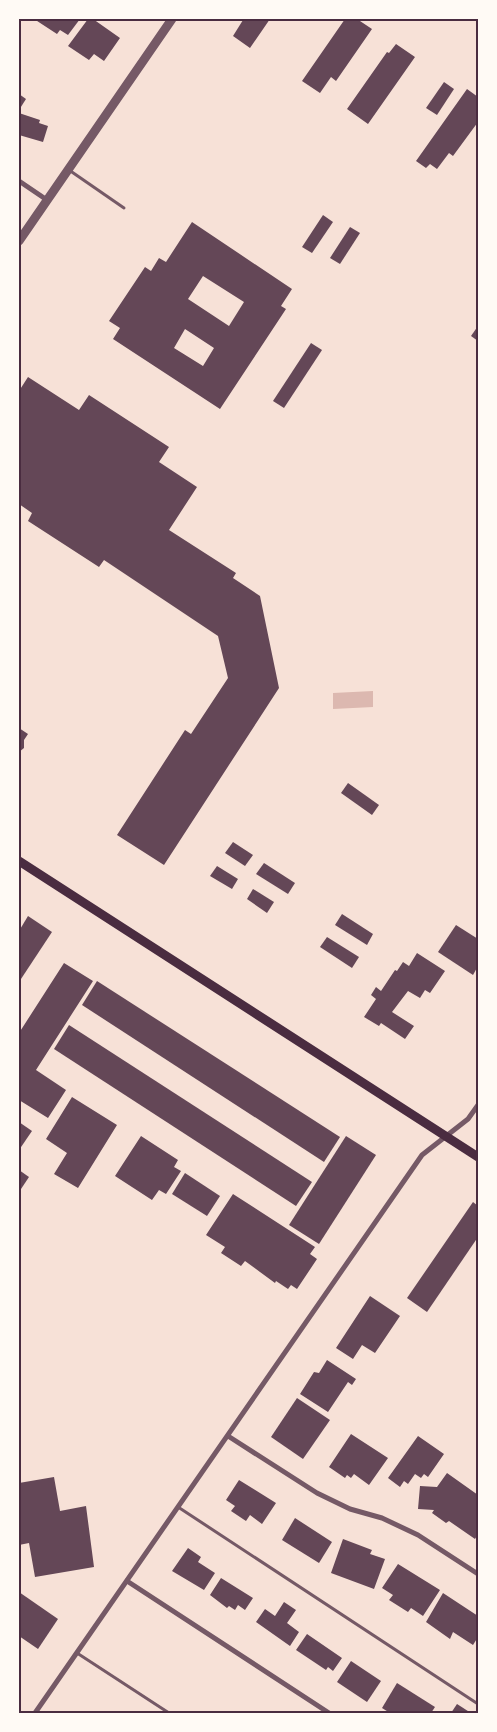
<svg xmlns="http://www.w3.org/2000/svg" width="497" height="1732" viewBox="0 0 497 1732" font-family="'Work Sans',sans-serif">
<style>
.water{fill:#dcb8b0}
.building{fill:#644757;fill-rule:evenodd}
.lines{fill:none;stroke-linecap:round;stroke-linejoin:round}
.service{stroke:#755966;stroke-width:3}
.minor{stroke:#755966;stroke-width:5}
.tertiary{stroke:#755966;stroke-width:9}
.secondary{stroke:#4a2c40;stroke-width:9}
.neatline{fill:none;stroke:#4a2c40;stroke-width:2}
</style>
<rect width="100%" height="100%" fill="#f7e1d7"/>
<path class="water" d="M373 691V707L333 709V693Z"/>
<g class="building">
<path d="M34 19H80L68 35 60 30 57 34Z"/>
<path d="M88 19H93L120 38 104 61 94 54 89 60 68 46Z"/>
<path d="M241 19H270L250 48 233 36 243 20Z"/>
<path d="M345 19H357L372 29 336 81 331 77 320 93 302 81Z"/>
<path d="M396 44 415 57 368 124 347 109 387 52 389 53Z"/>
<path d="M444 82 454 89 437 115 426 108Z"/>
<path d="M467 89 478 97V122L453 156 449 153 437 169 430 164 426 168 416 161Z"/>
<path d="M19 94 26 99 19 110Z"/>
<path d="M19 113 40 120 39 123 48 126 43 142 19 135Z"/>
<path d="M323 215 333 222 312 253 302 247Z"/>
<path d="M192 222 292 289 281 306 286 309 220 409 113 339 120 328 109 321 145 267 151 271 159 258 166 262ZM203 276 244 302 229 326 188 299ZM185 329 214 348 203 366 174 348Z"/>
<path d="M350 227 360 233 340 264 330 258Z"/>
<path d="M478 326V341L471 336Z"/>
<path d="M311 343 322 350 284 408 273 401Z"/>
<path d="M28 377 79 410 89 395 169 447 159 462 197 487 169 530 236 573 233 578 260 596 279 688 164 865 117 835 185 730 191 734 228 678 218 636 104 560 99 567 28 521 32 513 19 504V391Z"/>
<path d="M19 728 28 734 24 740V748L19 752Z"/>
<path d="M348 783 379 805 372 815 341 793Z"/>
<path d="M233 842 253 855 245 866 225 853Z"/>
<path d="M264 863 295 883 288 894 256 874Z"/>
<path d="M217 866 238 879 232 889 210 876Z"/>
<path d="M253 889 274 902 267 913 247 899Z"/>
<path d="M342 914 373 934 367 945 335 925Z"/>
<path d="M28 916 52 932 19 982V931Z"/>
<path d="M456 925 478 939V966L473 975 438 952Z"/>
<path d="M327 937 359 957 352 968 320 947Z"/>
<path d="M417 953 445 971 430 993 425 990 420 998 408 991 392 1012 414 1026 405 1039 381 1023 379 1026 364 1017 376 999 371 995 376 987 381 991 395 970 397 971 403 962 409 966Z"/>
<path d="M64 963 93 981 36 1070 66 1090 48 1118 19 1100V1033Z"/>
<path d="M97 981 340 1137 324 1162 82 1005Z"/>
<path d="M69 1025 312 1182 296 1206 54 1049Z"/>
<path d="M72 1097 117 1125 78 1188 54 1174 67 1153 46 1139Z"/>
<path d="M19 1122 32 1131 19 1150Z"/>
<path d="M141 1136 178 1160 174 1167 181 1171 166 1194 159 1190 152 1200 115 1176Z"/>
<path d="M346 1136 376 1155 319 1244 289 1225Z"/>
<path d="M19 1170 29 1177 19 1192Z"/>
<path d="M185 1173 220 1196 207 1216 172 1194Z"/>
<path d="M233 1194 315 1247 310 1254 317 1259 297 1289 291 1285 288 1289 276 1281 275 1283 245 1261 241 1266 221 1253 225 1247 206 1235Z"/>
<path d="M473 1202 478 1206V1237L427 1312 407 1298Z"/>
<path d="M370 1296 400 1316 375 1353 362 1345 353 1359 336 1348Z"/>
<path d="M327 1360 356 1379 352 1385 348 1382 328 1412 300 1394 314 1372 319 1373Z"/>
<path d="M297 1398 330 1420 303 1459 271 1437Z"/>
<path d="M351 1434 388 1458 369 1485 354 1474 351 1478 347 1475 345 1478 329 1467Z"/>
<path d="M418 1436 444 1454 428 1477 424 1474 421 1478 415 1474 408 1484 404 1481 400 1487 388 1478Z"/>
<path d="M447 1473 478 1495V1534L475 1539 449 1521 446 1523 432 1513 434 1510 418 1509 420 1486 437 1487Z"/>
<path d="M54 1477 60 1511 86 1506 94 1567 35 1577 29 1543 19 1545V1483Z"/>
<path d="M239 1480 276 1503 262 1524 250 1515 246 1521 231 1511 235 1506 226 1500Z"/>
<path d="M295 1518 332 1542 319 1563 282 1540Z"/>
<path d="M343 1539 372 1550 370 1554 385 1559 374 1589 331 1573Z"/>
<path d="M188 1548 201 1557 198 1562 215 1573 204 1590 172 1571Z"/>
<path d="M398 1564 440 1590 423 1616 411 1608 408 1612 389 1600 393 1595 382 1588Z"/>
<path d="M221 1578 253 1598 245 1610 238 1605 235 1610 229 1606 227 1608 210 1595Z"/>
<path d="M19 1592 58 1619 38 1649 19 1636Z"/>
<path d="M443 1593 478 1616V1637L473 1645 453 1632 450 1639 426 1622Z"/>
<path d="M284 1602 296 1610 287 1623 299 1632 290 1646 256 1622 265 1609 275 1616Z"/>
<path d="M307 1634 342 1658 333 1671 328 1667 326 1670 296 1650Z"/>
<path d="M351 1661 381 1681 367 1702 337 1682Z"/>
<path d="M397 1683 435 1707 431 1713H390L382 1708Z"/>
<path d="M457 1704 471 1713H451Z"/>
</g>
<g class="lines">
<g class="service">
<path d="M69 170 124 208"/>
<path d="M178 1507 478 1704"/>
<path d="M77 1653 169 1713"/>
</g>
<g class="minor">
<path d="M19 181 47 200"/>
<path d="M228 1436 317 1493 350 1509 382 1518 418 1535 478 1574"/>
<path d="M127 1581 329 1713"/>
<path d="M35 1713 422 1155 468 1119 478 1105"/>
</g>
<path class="tertiary" d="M19 241 172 19"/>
<path class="secondary" d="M19 861 478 1157"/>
</g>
<rect width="497" height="1732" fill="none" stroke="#fffaf5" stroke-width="40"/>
<rect x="20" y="20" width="457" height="1692" class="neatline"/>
</svg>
